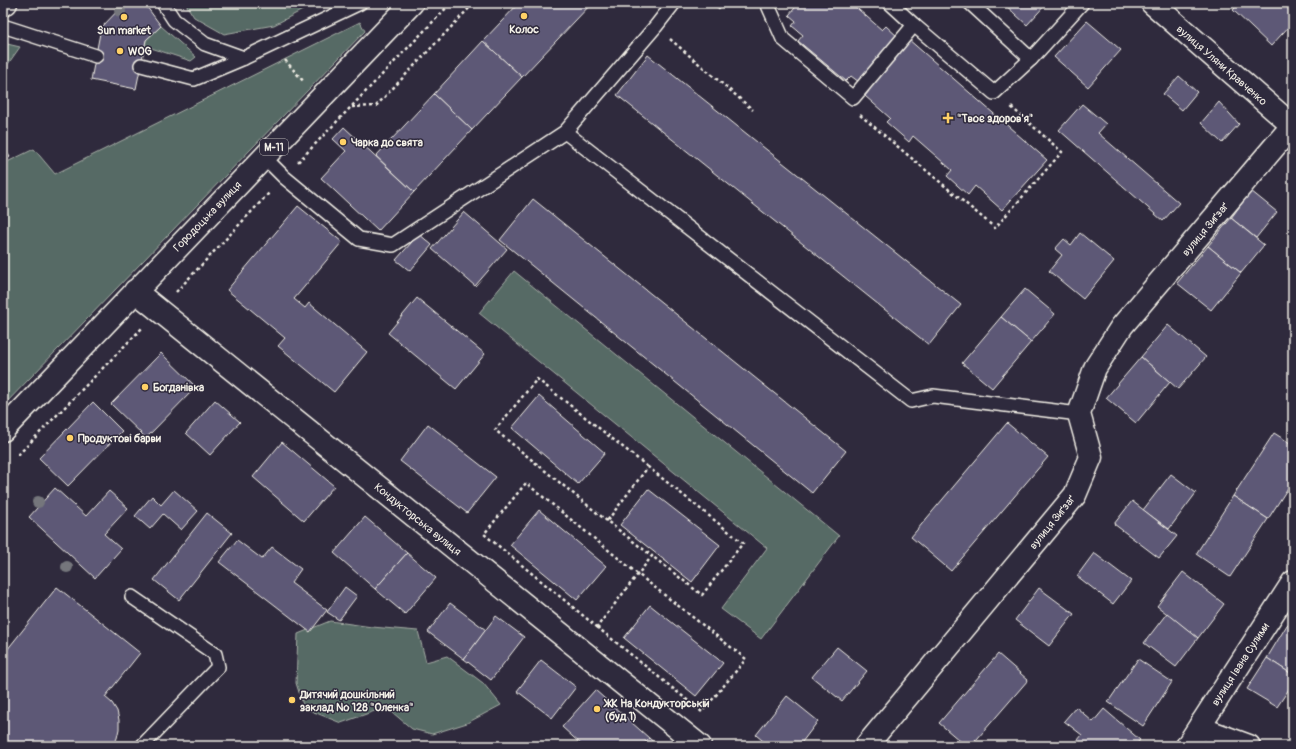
<svg xmlns="http://www.w3.org/2000/svg" width="1296" height="749" viewBox="0 0 1296 749" font-family="Pangolin,sans-serif">
<style>
.green{fill:#576b65;stroke:#a6aea6}
.building{fill:#5d5976;stroke:#f4f1e8}
.lines{fill:none;stroke-linecap:round;stroke-linejoin:round}
.service-casing{stroke:#f4f1e8;stroke-width:16}
.minor-casing{stroke:#f4f1e8;stroke-width:25}
.secondary-casing{stroke:#f4f1e8;stroke-width:25}
.primary-casing{stroke:#f4f1e8;stroke-width:25}
.path{stroke:#f4f1e8;stroke-width:2.5;stroke-dasharray:3 3;stroke-linecap:butt}
.service{stroke:#2f2a3d;stroke-width:13}
.minor{stroke:#2f2a3d;stroke-width:22}
.secondary{stroke:#2f2a3d;stroke-width:22}
.primary{stroke:#2f2a3d;stroke-width:22}
.tree{fill:#74767b}
.poi-dot{fill:#ffd166;stroke:#2f2a3d;stroke-width:1.5}
.labels{text-anchor:middle;stroke-width:3;stroke-linejoin:round;paint-order:stroke}
.shield{fill:#2f2a3d;stroke:#b9b5b5;stroke-width:1}
.shield-label{font-size:10px;font-weight:bold;fill:#f4f1e8}
.poi-label{font-size:11px;font-weight:bold;fill:#f4f1e8;stroke:#2f2a3d;text-anchor:start}
.street-label{font-size:11px;fill:#f4f1e8;stroke:#2f2a3d}
</style>
<rect width="100%" height="100%" fill="#2f2a3d"/>
<filter id="ink" filterUnits="userSpaceOnUse"><feTurbulence type="fractalNoise" baseFrequency=".025" numOctaves="2"/><feDisplacementMap in="SourceGraphic" scale="8" xChannelSelector="R" yChannelSelector="G"/><feConvolveMatrix kernelMatrix="1 2 1 2 8 2 1 2 1" color-interpolation-filters="sRGB"/></filter>
<g filter="url(#ink)">
<g class="green">
<path d="M185 3H316L274 25 224 34 194 17Z"/>
<path d="M360 22 365 31 3 406V164L34 149 55 174Z"/>
<path d="M161 26 196 57 191 61 145 46 146 40Z"/>
<path d="M3 43 20 47 3 71Z"/>
<path d="M514 271 839 536 761 639 721 609 767 548 479 313Z"/>
<path d="M330 621 372 627 418 631 426 662 447 656 483 683 501 705 467 723 432 734 412 729 386 707 341 723 304 708 296 683 298 634Z"/>
</g>
<g class="building">
<path d="M125 3H144L161 26 146 40 136 89 91 80 101 28Z"/>
<path d="M519 3H592L522 77 483 41Z"/>
<path d="M712 3H724L719 9Z"/>
<path d="M799 3H851L882 30 886 26 898 37 859 82 851 76 846 81 798 41 803 35 792 26 796 21 789 15Z"/>
<path d="M1003 3H1047L1027 25Z"/>
<path d="M1240 3H1293V22L1271 46 1233 10Z"/>
<path d="M1087 21 1121 50 1088 87 1054 57Z"/>
<path d="M908 39 1047 160 1002 210 975 186 968 195 947 176 952 170 913 136 909 142 886 122 890 118 865 96 869 91 865 88Z"/>
<path d="M483 41 522 77 472 130 434 94Z"/>
<path d="M648 55 961 305 929 345 617 95Z"/>
<path d="M1179 76 1197 92 1182 110 1163 94Z"/>
<path d="M434 94 472 130 414 192 376 156Z"/>
<path d="M1219 102 1239 124 1222 143 1201 123Z"/>
<path d="M1082 104 1106 124 1098 133 1179 203 1163 221 1059 130Z"/>
<path d="M344 127 414 192 378 231 321 178 346 151 333 139Z"/>
<path d="M3 147 10 157 3 161Z"/>
<path d="M1251 191 1277 212 1256 238 1231 218Z"/>
<path d="M533 199 846 451 812 493 500 240Z"/>
<path d="M298 206 342 242 294 299 305 308 309 303 367 352 334 392 278 346 285 338 227 290Z"/>
<path d="M464 212 507 249 475 286 432 249Z"/>
<path d="M1231 218 1264 245 1241 273 1208 246Z"/>
<path d="M1080 233 1114 261 1083 299 1049 271 1062 255 1055 249 1064 239 1071 245Z"/>
<path d="M419 234 432 245 410 271 396 260Z"/>
<path d="M1208 246 1241 273 1211 310 1177 283Z"/>
<path d="M1025 289 1055 314 1031 342 1001 317Z"/>
<path d="M417 298 485 354 456 389 388 333Z"/>
<path d="M1001 317 1031 342 992 388 962 363Z"/>
<path d="M1168 325 1206 357 1178 389 1141 357Z"/>
<path d="M161 353 196 387 146 438 111 404Z"/>
<path d="M1141 357 1170 382 1136 423 1106 398Z"/>
<path d="M539 396 605 453 578 484 512 428Z"/>
<path d="M215 400 240 422 210 455 186 433Z"/>
<path d="M93 402 122 431 68 486 39 458Z"/>
<path d="M1007 423 1048 457 951 571 911 537Z"/>
<path d="M428 424 496 477 467 513 400 461Z"/>
<path d="M1274 433 1293 445V480L1268 519 1233 496Z"/>
<path d="M282 442 334 486 304 521 253 477Z"/>
<path d="M1171 474 1196 493 1169 529 1143 510Z"/>
<path d="M55 488 86 516 109 491 128 508 104 534 121 549 95 578 29 517Z"/>
<path d="M648 489 720 545 692 582 620 525Z"/>
<path d="M174 490 198 511 181 530 163 514 150 529 135 516 152 496 161 505Z"/>
<path d="M1233 496 1268 519 1230 577 1196 554Z"/>
<path d="M1132 501 1177 536 1159 558 1114 524Z"/>
<path d="M539 510 606 566 577 600 510 545Z"/>
<path d="M207 513 232 533 179 600 154 580Z"/>
<path d="M365 517 407 553 375 589 334 553Z"/>
<path d="M237 540 262 559 272 547 301 569 291 583 327 610 310 632 219 562Z"/>
<path d="M407 553 436 578 405 614 375 589Z"/>
<path d="M1094 553 1131 581 1113 604 1077 576Z"/>
<path d="M1183 572 1224 604 1198 638 1157 606Z"/>
<path d="M57 587 140 653 105 697 112 703 117 711 119 720V729L117 738 113 746H3V655Z"/>
<path d="M345 587 357 596 339 620 327 612Z"/>
<path d="M1039 588 1074 614 1049 646 1015 620Z"/>
<path d="M450 603 486 630 464 659 428 632Z"/>
<path d="M650 605 723 663 696 696 624 638Z"/>
<path d="M1167 613 1198 638 1176 667 1144 643Z"/>
<path d="M496 616 524 637 491 680 464 659Z"/>
<path d="M1287 625 1293 629V675L1267 658Z"/>
<path d="M837 647 867 671 842 701 812 677Z"/>
<path d="M998 654 1028 680 971 746H966L939 723Z"/>
<path d="M1267 658 1293 675V683L1277 707 1247 689Z"/>
<path d="M1138 659 1172 682 1143 726 1108 702Z"/>
<path d="M541 660 576 687 552 718 517 691Z"/>
<path d="M595 690 649 738 642 746H583L562 727Z"/>
<path d="M787 696 818 721 799 746H769L756 735Z"/>
<path d="M1076 707 1093 722 1104 709 1140 740 1135 746H1073L1082 735 1064 721Z"/>
<path d="M649 738 658 746H642Z"/>
</g>
<g class="lines">
<defs>
<g id="service">
<path d="M163 3 174 20 205 44 244 58"/>
<path d="M767 3 783 39 853 98 914 25 890 3"/>
<path d="M970 3 1031 59 1082 3"/>
<path d="M914 25 994 93 1031 59"/>
<path d="M3 26 96 56"/>
<path d="M141 65 194 79 244 58 360 3"/>
<path d="M565 132 656 26 674 3"/>
<path d="M264 157 284 177 359 239 393 245 565 132 911 401 933 396 1079 414"/>
<path d="M132 597 215 654 218 667 142 746"/>
</g>
<g id="minor">
<path d="M1152 3 1293 126"/>
<path d="M135 291 700 746"/>
<path d="M1201 724 1211 732 1249 746"/>
<path d="M866 746 1075 495 1091 457 1079 414 1095 368 1122 326 1292 126"/>
<path d="M1187 746 1293 582"/>
</g>
<path id="secondary" d="M3 5 6 3"/>
<path id="primary" d="M3 430 412 3"/>
</defs>
<use href="#service" class="service-casing"/>
<use href="#minor" class="minor-casing"/>
<use href="#secondary" class="secondary-casing"/>
<use href="#primary" class="primary-casing"/>
<g class="path">
<path d="M670 39 753 110"/>
<path d="M285 60 304 82"/>
<path d="M352 107 376 106 474 3"/>
<path d="M860 115 995 228 1062 152 1010 106"/>
<path d="M298 162 451 3"/>
<path d="M176 292 270 192"/>
<path d="M18 455 142 328"/>
<path d="M607 521 495 430 537 379 648 467"/>
<path d="M597 627 702 712 746 659 639 575 526 483 484 534 597 627 652 556 607 521 648 467 743 543 702 595 652 556"/>
</g>
<use href="#service" class="service"/>
<use href="#minor" class="minor"/>
<use href="#secondary" class="secondary"/>
<use href="#primary" class="primary"/>
</g>
<g class="tree">
<circle cx="120" cy="11" r="6"/>
<circle cx="38" cy="502" r="6"/>
<circle cx="67" cy="567" r="6"/>
</g>
</g>
<g class="poi-dot">
<circle cx="524" cy="16" r="4"/>
<circle cx="124" cy="17" r="4"/>
<circle cx="120" cy="51" r="4"/>
<path d="M946 112h4v4h4v4h-4v4h-4v-4h-4v-4h4z"/>
<circle cx="343" cy="142" r="4"/>
<circle cx="145" cy="387" r="4"/>
<circle cx="70" cy="438" r="4"/>
<circle cx="292" cy="700" r="4"/>
<circle cx="597" cy="709" r="4"/>
</g>
<g class="labels">
<rect class="shield" x="260" y="139" width="28" height="16" rx="3"/>
<g class="shield-label">
<text x="274" y="151">М-11</text>
</g>
<g class="poi-label">
<text x="524" y="33" text-anchor="middle">Колос</text>
<text x="124" y="34" text-anchor="middle">Sun market</text>
<text x="128" y="55">WOG</text>
<text x="957" y="122">"Твоє здоров'я"</text>
<text x="351" y="146">Чарка до свята</text>
<text x="153" y="391">Богданівка</text>
<text x="78" y="442">Продуктові барви</text>
<text x="300" y="698">Дитячий дошкільний<tspan x="300" dy="13">заклад № 128 "Оленка"</tspan></text>
<text x="605" y="707">ЖК На Кондукторській<tspan x="605" dy="13">(буд 1)</tspan></text>
</g>
<g class="street-label">
<text transform="translate(1222 65) rotate(41)" y="4">вулиця Уляни Кравченко</text>
<text transform="translate(207 216) rotate(-46)" y="4">Городоцька вулиця</text>
<text transform="translate(1205 229) rotate(-50)" y="4">вулиця Зиґзаґ</text>
<text transform="translate(418 519) rotate(39)" y="4">Кондукторська вулиця</text>
<text transform="translate(1052 522) rotate(-51)" y="4">вулиця Зиґзаґ</text>
<text transform="translate(1240 664) rotate(-57)" y="4">вулиця Івана Сулими</text>
</g>
</g>
<rect width="1296" height="749" fill="none" stroke="#2f2a3d" stroke-width="16"/>
<rect x="8" y="8" width="1280" height="733" fill="none" stroke="#f4f1e8" stroke-width="1.5" filter="url(#ink)"/>
</svg>
